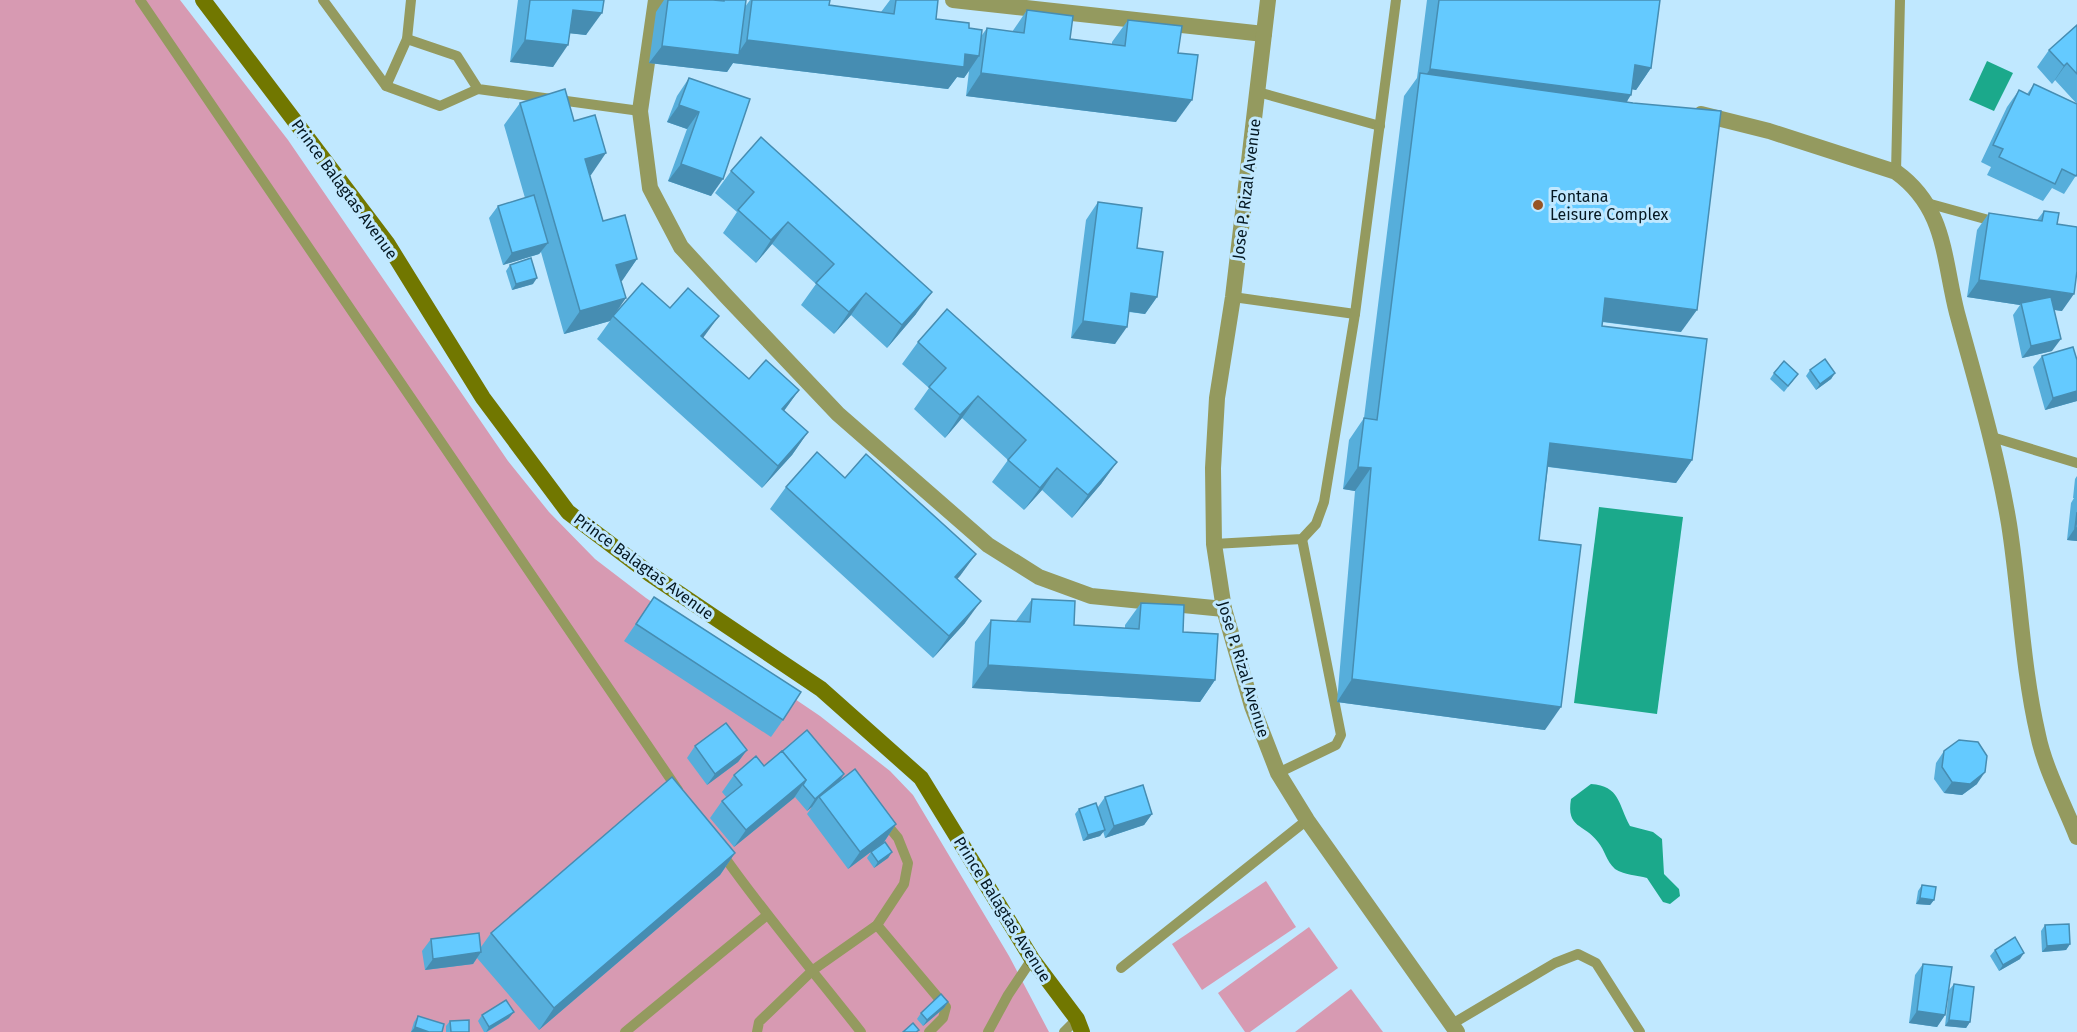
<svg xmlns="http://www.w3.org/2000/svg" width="2077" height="1032" viewBox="0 0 2077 1032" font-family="'Fira Sans',sans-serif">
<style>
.green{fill:#d79ab2}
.water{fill:#1ba98b}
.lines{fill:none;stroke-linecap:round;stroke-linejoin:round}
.service{stroke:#949a5f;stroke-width:10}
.minor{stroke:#949a5f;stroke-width:16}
.secondary{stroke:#717700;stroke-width:16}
.wall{fill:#56aedb}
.shaded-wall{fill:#468db2}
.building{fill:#64caff;stroke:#468db2;stroke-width:1.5}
.poi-dot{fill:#975424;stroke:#c0e8ff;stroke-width:2}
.labels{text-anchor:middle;stroke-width:6;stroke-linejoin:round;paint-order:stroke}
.street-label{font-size:16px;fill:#051822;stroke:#c0e8ff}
.poi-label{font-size:16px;fill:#051822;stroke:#c0e8ff;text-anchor:start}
</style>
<rect width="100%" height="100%" fill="#c0e8ff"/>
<g class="green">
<path d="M0 0H180L288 140 508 461 549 512 595 559 646 598 820 716 890 771 913 795 1009 956 1049 1032H0Z"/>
<path d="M1266 881 1296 927 1202 990 1172 944Z"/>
<path d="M1309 927 1338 968 1250 1032H1245L1218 993Z"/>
<path d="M1351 989 1383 1032H1295Z"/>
</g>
<g class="water">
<path d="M1987 61 2013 73 1994 111 1969 100Z"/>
<path d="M1599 507 1683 517 1657 714 1574 703Z"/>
<path d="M1591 784C1620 786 1618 804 1630 826L1653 832 1662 839 1664 874 1679 889 1680 896 1670 904 1663 902 1647 878C1637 875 1624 875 1615 869 1606 861 1605 850 1598 842 1584 823 1566 829 1571 799Z"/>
</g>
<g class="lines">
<g class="service">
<path d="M140 0 678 790"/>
<path d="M323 0 386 86 440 106 478 89"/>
<path d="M407 39 457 56 478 89 640 111"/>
<path d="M386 86 407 39 411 0"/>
<path d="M1258 92 1380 126"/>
<path d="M1896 172 1900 0"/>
<path d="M1927 203 1996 222"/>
<path d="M1233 297 1355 314"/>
<path d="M1992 437 2077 463"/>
<path d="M1214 544 1302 539 1316 524 1324 502 1355 314 1396 0"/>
<path d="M1278 773 1336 745 1341 735 1302 539"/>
<path d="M721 852C765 915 814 972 861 1032"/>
<path d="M877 925 946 1007 943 1018 929 1032"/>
<path d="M1121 968 1307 820"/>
<path d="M1452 1024 1555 963 1578 954 1596 963 1640 1032"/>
<path d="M625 1032 766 916"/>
<path d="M757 1032 759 1022 813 970 877 925 904 884 908 863 898 838 883 820"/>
<path d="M988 1032 1008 995 1032 959"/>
<path d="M1064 1032 1077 1019"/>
</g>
<g class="minor">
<path d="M656 0 640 111 650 188 681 247 727 297 838 414 988 545 1039 577 1091 596 1224 609"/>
<path d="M953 0 1264 34"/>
<path d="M1268 0 1233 297 1217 398 1213 468 1214 544 1224 609 1252 706 1278 773 1307 820 1457 1032"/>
<path d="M1701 114 1769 131 1896 172C1946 208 1943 258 1957 313 1976 383 1997 452 2009 524 2020 594 2022 666 2038 735 2045 769 2064 804 2077 837"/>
</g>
<path class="secondary" d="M203 0 387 243 483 398 568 512 650 574 821 689 921 778 1032 959 1077 1019 1082 1032"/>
</g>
<g class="wall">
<path d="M518 0H604L586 35 570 33 553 67 510 62Z"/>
<path d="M664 0H746L745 7 750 0H830L829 5 881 12 890 0H938L936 19 969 28 982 35 987 28 1012 32 1027 10 1070 39 1112 44V42L1128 20 1178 53 1176 122 966 96 969 71 964 78 957 77 948 89 733 63 727 72 649 63 656 12Z"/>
<path d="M1427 0H1660L1651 68 1636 90 1632 89 1627 102 1681 332 1602 322V326L1692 460 1676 483 1548 467 1539 540 1545 730 1337 702 1355 491 1343 489 1349 440 1364 418 1404 96 1417 78Z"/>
<path d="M2077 25V174L2064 194 2052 188 2043 201 1987 175 1991 167 1981 162 2007 107 2019 90 2027 94 2034 84 2077 104 2055 80 2052 84 2037 67 2049 50Z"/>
<path d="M689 78 750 99 711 196 668 181 687 129 667 122 677 96Z"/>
<path d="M520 103 590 175 603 221 637 259 621 281 614 315 703 338 749 379 799 390 784 411 808 432 792 455 762 488 597 339 610 321 564 334 541 252 539 254 503 265 489 218 498 206 525 198 504 125Z"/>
<path d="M731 171 916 314 887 348 851 315 834 334 801 305 816 284 772 244 756 263 723 233 737 212 715 193Z"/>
<path d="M1098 202 1137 248 1157 297 1145 314 1129 312 1115 344 1071 338 1086 220Z"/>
<path d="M2044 211 2057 224 2062 311 2054 310 2052 351 2022 358 2013 315 2020 305 1967 297 1977 230 1989 213 2037 220Z"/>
<path d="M510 265 533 284 512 290 506 271Z"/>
<path d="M918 342 1117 462 1101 484 1072 518 1042 490 1024 510 992 482 1008 460 962 418 945 438 914 409 929 388 902 364Z"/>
<path d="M2042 356 2077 401 2045 410 2033 367Z"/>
<path d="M1810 370 1835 373 1831 379 1816 390 1806 376Z"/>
<path d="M1774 373 1798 374 1784 392 1770 379Z"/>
<path d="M2077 476V541L2067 540 2071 503 2074 498H2073L2075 479Z"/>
<path d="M845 478 976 554 957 579 965 623 933 658 770 509 786 487Z"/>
<path d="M654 597 783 720 771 737 624 641Z"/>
<path d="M1032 599 1074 625 1125 628V625L1141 603 1183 632 1215 680 1200 702 972 688 975 642 991 620 1016 621Z"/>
<path d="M695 746 747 750 738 762 707 785 687 758Z"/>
<path d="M1944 751 1977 784 1962 795 1944 793 1934 779 1936 763Z"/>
<path d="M764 766 844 774 840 781 896 824 884 842 848 869 807 814 812 807 807 811 795 797 734 847 710 818 722 801 727 798 722 792 734 775Z"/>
<path d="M1105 797 1152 814 1144 825 1105 838 1103 831 1100 836 1083 841 1075 814 1079 809 1098 807Z"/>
<path d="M871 852H892L888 858 874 868 867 858Z"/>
<path d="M735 853 720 875 539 1030 477 958 473 964 425 970 422 951 431 939 481 947 491 933Z"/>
<path d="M1922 885 1934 900 1930 905 1916 904 1918 891Z"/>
<path d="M2045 925 2070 944 2066 950 2042 952 2041 931Z"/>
<path d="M1995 950 2020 959 1999 971 1990 956Z"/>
<path d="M1923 964 1945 1015 1937 1027 1909 1023 1915 975Z"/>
<path d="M1954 984 1970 1022 1966 1028 1945 1026 1949 990Z"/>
<path d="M948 1002 944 1008 923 1026 917 1019 921 1013Z"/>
<path d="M482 1015 509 1018 487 1032H484L478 1021Z"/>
<path d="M418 1016 442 1032H411L414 1022Z"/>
<path d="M450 1021 469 1032H446V1026Z"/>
</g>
<g class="shaded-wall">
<path d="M573 10 602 13 586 35 557 32Z"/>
<path d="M525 40 568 45 553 67 510 62Z"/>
<path d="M747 40 965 54 979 56 964 78 957 77 948 89 733 63 727 72 649 63 662 46 737 55Z"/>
<path d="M2067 63 2055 80 2052 84 2064 66Z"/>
<path d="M1635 65 1651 68 1636 90 1619 87Z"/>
<path d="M1430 69 1631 95 1616 118 1418 87Z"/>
<path d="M981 73 1192 100 1176 122 966 96Z"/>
<path d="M679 105 699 112 687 129 667 122Z"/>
<path d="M606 153 591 175 570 181 585 159Z"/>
<path d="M681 164 723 179 711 196 668 181Z"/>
<path d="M788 222 772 244 756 263 771 240Z"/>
<path d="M548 243 539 254 503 265 512 253Z"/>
<path d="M637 259 622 281 600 287 616 265Z"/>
<path d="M537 278 533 284 512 290 516 284Z"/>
<path d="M1979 280 2074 294 2062 311 2022 305 2021 303 2020 305 1967 297Z"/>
<path d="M932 292 916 314 887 348 902 325Z"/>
<path d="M866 293 851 315 834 334 849 312Z"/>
<path d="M1131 293 1157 297 1145 314 1119 310Z"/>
<path d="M626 298 610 321 564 334 580 311Z"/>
<path d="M1605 298 1697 310 1681 332 1590 320Z"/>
<path d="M719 316 703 338 701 336Z"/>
<path d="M1083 321 1127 327 1115 344 1071 338Z"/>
<path d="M2061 339 2052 351 2022 358 2031 346Z"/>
<path d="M1835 373 1831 379 1816 390 1820 384Z"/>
<path d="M799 390 783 412 782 409Z"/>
<path d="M2077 391V401L2045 410 2053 398Z"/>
<path d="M978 396 962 418 945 438 960 415Z"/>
<path d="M808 432 792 455 762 488 778 466Z"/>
<path d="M1550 443 1692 460 1676 483 1535 465Z"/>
<path d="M1117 462 1101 484 1072 518 1088 495Z"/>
<path d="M1358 467 1371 468 1355 491 1343 489Z"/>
<path d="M1057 468 1042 490 1024 510 1040 488Z"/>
<path d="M2075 528H2077V541L2067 540Z"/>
<path d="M976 554 960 576 939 599 955 577Z"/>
<path d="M981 601 965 623 933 658 949 636Z"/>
<path d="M988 665 1215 680 1200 702 972 688Z"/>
<path d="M1352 679 1561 707 1545 730 1337 702Z"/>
<path d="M747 750 738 762 707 785 715 774Z"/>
<path d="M1985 772 1977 784 1962 795 1944 793 1952 782Z"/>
<path d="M844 774 836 786 819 797 812 807 807 811 815 799Z"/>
<path d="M806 780 794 798 734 847 746 830Z"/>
<path d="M1152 814 1144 825 1105 838 1114 826Z"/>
<path d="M896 824 884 842 848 869 860 852Z"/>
<path d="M1105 830 1100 836 1083 841 1088 835Z"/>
<path d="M892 852 888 858 874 868 878 862Z"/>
<path d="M735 853 720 875 539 1030 554 1008Z"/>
<path d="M1920 898 1934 900 1930 905 1916 904Z"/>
<path d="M2070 944 2066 950 2042 952 2047 946Z"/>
<path d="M481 952 473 964 425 970 433 959Z"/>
<path d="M2024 953 2020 959 1999 971 2003 965Z"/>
<path d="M948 1002 944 1008 923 1026 927 1020Z"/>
<path d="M1917 1011 1945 1015 1937 1027 1909 1023Z"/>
<path d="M514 1012 509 1018 486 1032 489 1027Z"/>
<path d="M1949 1020 1970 1022 1966 1028 1945 1026Z"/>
<path d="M415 1027 429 1032H411Z"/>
</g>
<g class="building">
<path d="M530 0H604L602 13 573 10 568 45 525 40Z"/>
<path d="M668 0H713L724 1V0H746L739 55 662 46Z"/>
<path d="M752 0H830L829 5 894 14 896 0H938L936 19 969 23V28L982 30 979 56 965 54 964 67 747 40Z"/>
<path d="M1439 0H1660L1651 68 1635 65 1631 95 1430 69Z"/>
<path d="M1027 10 1073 16 1070 39 1125 46 1128 20 1182 26 1178 53 1198 55 1192 100 981 73 987 28 1024 33Z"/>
<path d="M2077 25V74L2067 63 2064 66 2049 50Z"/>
<path d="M1420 73 1633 103 1721 111 1697 310 1605 298 1602 326 1707 339 1692 460 1550 443 1539 540 1581 545 1561 707 1352 679 1371 468 1358 467 1364 418 1377 420Z"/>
<path d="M689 78 750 99 723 179 681 164 699 112 679 105Z"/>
<path d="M2034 84 2077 104V174L2076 176 2062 169 2055 184 1999 157 2003 149 1993 145 2019 90 2029 95Z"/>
<path d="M565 89 574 121 595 115 606 153 585 159 603 221 625 215 637 259 616 265 626 298 580 311 520 103Z"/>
<path d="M761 137 932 292 902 325 866 293 849 312 816 283 834 264 788 222 771 240 738 210 754 192 731 171Z"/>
<path d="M534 195 548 243 512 253 498 206Z"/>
<path d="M1098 202 1142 208 1137 248 1163 252 1157 297 1131 293 1127 327 1083 321Z"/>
<path d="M2044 211 2059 213 2057 224 2077 227V271L2074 294 1979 280 1989 213 2042 221Z"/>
<path d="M531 258 537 278 516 284 510 265Z"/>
<path d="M642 283 670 308 688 288 719 316 701 336 749 379 766 360 799 390 782 409 808 432 778 466 613 316Z"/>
<path d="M2051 297 2061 339 2031 346 2021 303Z"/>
<path d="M947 309 1117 462 1088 495 1057 468 1040 488 1008 460 1026 440 978 396 960 415 929 387 946 368 918 342Z"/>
<path d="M2073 347 2077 360V391L2053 398 2042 356Z"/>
<path d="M1825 359 1835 373 1820 384 1810 370Z"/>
<path d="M1784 361 1798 374 1788 386 1774 373Z"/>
<path d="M817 452 845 478 866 454 976 554 955 577 981 601 949 636 786 487Z"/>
<path d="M2077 512V528H2075Z"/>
<path d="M654 597 801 692 783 720 636 624Z"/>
<path d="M1032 599 1075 601 1074 625 1139 629 1141 603 1184 605 1183 632 1218 634 1215 680 988 665 991 620 1030 622Z"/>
<path d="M726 723 747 750 715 774 695 746Z"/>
<path d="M807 730 844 774 815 799 803 785 806 780 782 751 778 755Z"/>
<path d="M1959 740 1978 742 1987 756 1985 772 1970 784 1952 782 1942 767 1944 751Z"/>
<path d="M782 751 806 780 746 830 722 801 742 785 734 775 756 756 764 766Z"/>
<path d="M855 769 896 824 860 852 819 797Z"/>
<path d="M672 777 735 853 554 1008 491 933Z"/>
<path d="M1143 785 1152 814 1114 826 1105 797Z"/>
<path d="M1096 803 1105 830 1088 835 1079 809Z"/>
<path d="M885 842 892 852 878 862 871 852Z"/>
<path d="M1922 885 1936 887 1934 900 1920 898Z"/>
<path d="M2069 924 2070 944 2047 946 2045 925Z"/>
<path d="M479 933 481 952 433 959 431 939Z"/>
<path d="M2015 937 2024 953 2003 965 1995 950Z"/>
<path d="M1923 964 1952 967 1945 1015 1917 1011Z"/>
<path d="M1954 984 1974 987 1970 1022 1949 1020Z"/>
<path d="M941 994 948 1002 927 1020 921 1013Z"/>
<path d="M506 1000 514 1012 489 1027 482 1015Z"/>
<path d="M418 1016 444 1024 442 1032H429L415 1027Z"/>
<path d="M469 1020V1032H451L450 1021Z"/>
<path d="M913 1023 919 1030 916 1032H903Z"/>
</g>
<circle class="poi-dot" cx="1538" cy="205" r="6"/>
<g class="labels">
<g class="street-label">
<text transform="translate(345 189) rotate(54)" y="6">Prince Balagtas Avenue</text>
<text transform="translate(1246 189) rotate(-83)" y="6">Jose P. Rizal Avenue</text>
<text transform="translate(644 566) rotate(36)" y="6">Prince Balagtas Avenue</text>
<text transform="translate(1244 669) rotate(73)" y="6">Jose P. Rizal Avenue</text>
<text transform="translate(1003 909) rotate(58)" y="6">Prince Balagtas Avenue</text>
</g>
<g class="poi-label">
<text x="1550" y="202">Fontana<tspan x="1550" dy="18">Leisure Complex</tspan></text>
</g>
</g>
</svg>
